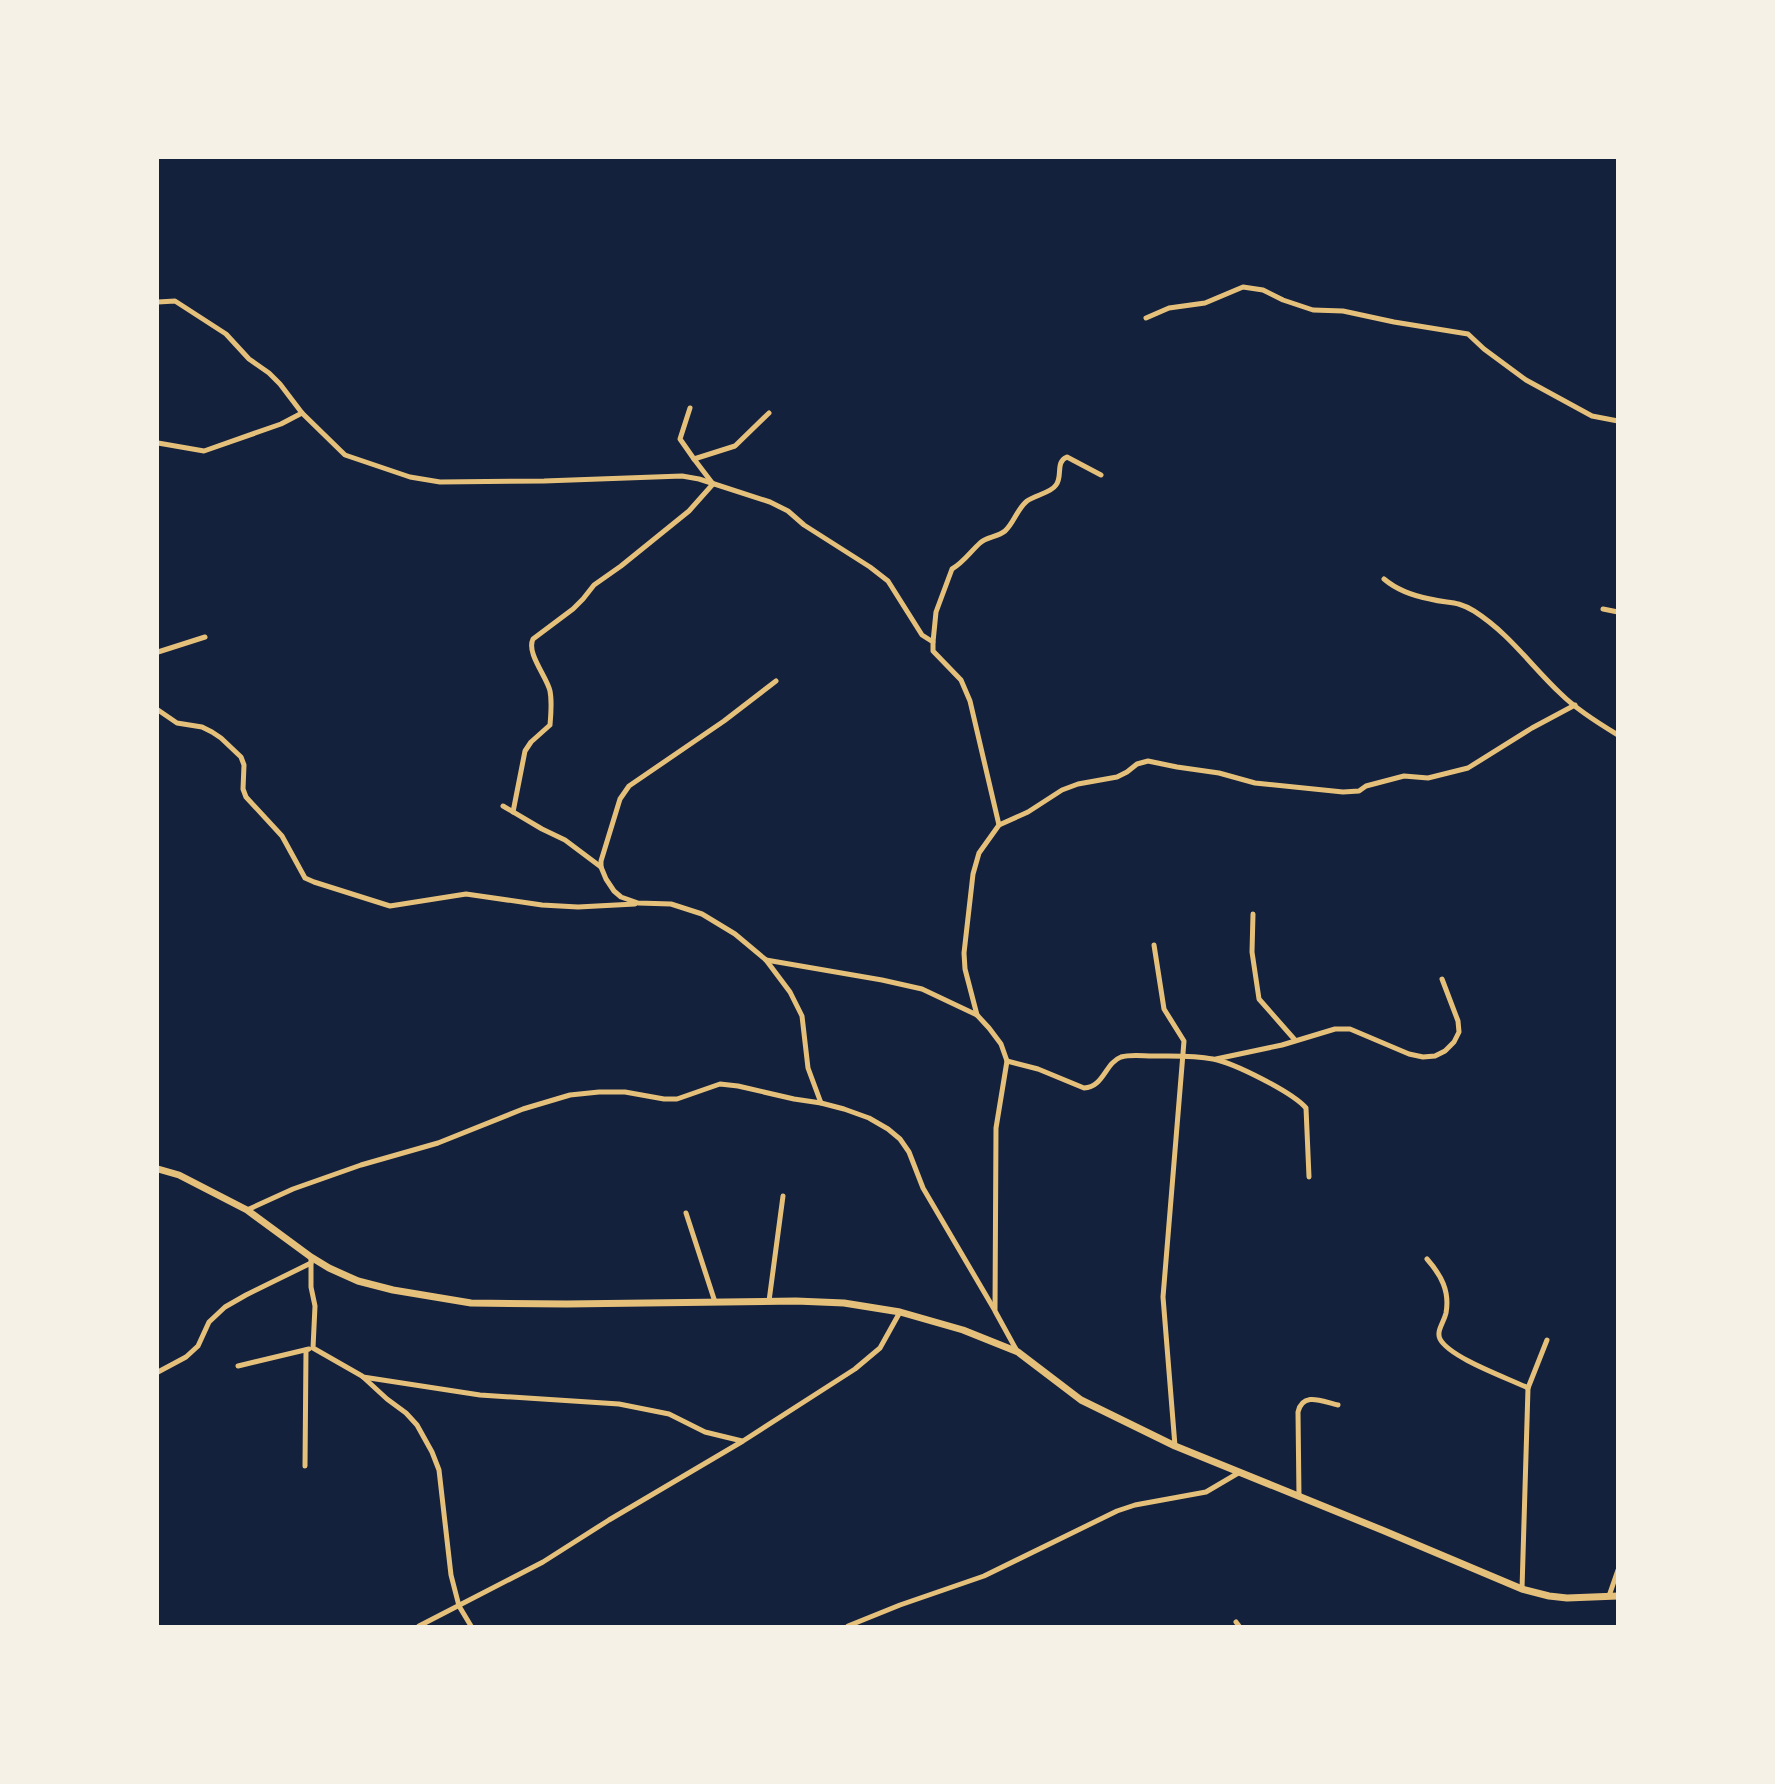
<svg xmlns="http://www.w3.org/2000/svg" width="1775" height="1784" viewBox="0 0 1775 1784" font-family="'Varela Round',sans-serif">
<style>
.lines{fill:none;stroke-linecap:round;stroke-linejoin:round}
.minor{stroke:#e5c07b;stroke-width:5}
.tertiary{stroke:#e5c07b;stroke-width:7}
</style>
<rect width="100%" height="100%" fill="#14213d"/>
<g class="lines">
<g class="minor">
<path d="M158 302 175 301 226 334 249 359 269 373 280 384 302 413 345 455 410 477 440 482 544 481 682 476 699 479 770 502 788 511 804 525 870 567 888 581 922 635 933 642V651L961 680 970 701 999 825"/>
<path d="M1146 318 1169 308 1205 303 1243 287 1263 290 1283 300 1313 310 1343 311 1394 322 1468 334 1484 349 1526 380 1592 416 1618 421"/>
<path d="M690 408 680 439 694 459"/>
<path d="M158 443 204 451 281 424 302 413"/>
<path d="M1384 579C1397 590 1414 596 1430 599 1449 604 1456 600 1474 611 1510 634 1531 666 1561 694 1577 710 1598 723 1618 735"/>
<path d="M1603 609 1618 612"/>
<path d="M933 642 936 612 952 569C964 562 970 552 980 543 986 537 998 537 1005 531 1014 523 1017 509 1027 501 1035 495 1051 493 1056 485 1063 476 1055 462 1067 457L1101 475"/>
<path d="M158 652 205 637"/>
<path d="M776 681 724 721 629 786 620 799 601 861V867L606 879 614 891 621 897 638 903 671 904 702 914 735 934 766 960 882 980 922 989 977 1015 989 1028 1001 1044 1007 1061 996 1128 995 1311 1017 1351"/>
<path d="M158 710 177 723 202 727 212 732 221 738 241 757 244 765 243 789 246 797 282 836 305 878 314 882 390 906 466 894 542 905 578 907 635 904"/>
<path d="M503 806 542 829 565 840 601 867"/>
<path d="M513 812 525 751 531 742 550 725C551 714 552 701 550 691 547 677 526 653 533 639L573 609 583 599 594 585 621 566 689 511 713 484 694 459 735 446 769 413"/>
<path d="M1253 914 1252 952 1259 999 1295 1040"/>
<path d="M1154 945 1164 1009 1184 1041 1163 1297 1175 1446"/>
<path d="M766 960 790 992 802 1016 808 1068 821 1103"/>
<path d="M977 1015 965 969 964 953 973 874 979 853 999 825 1028 812 1062 790 1078 784 1117 777 1127 772 1137 764 1148 761 1177 767 1219 773 1255 783 1343 792 1359 791 1366 786 1404 776 1428 778 1468 768 1532 728 1575 705"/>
<path d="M1216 1059 1282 1045 1335 1029H1350L1409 1054 1423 1057 1435 1056 1445 1051 1454 1042 1459 1032 1458 1021 1442 979"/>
<path d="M1007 1061 1038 1069 1084 1088C1104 1087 1105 1063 1121 1057 1131 1054 1143 1056 1153 1056 1173 1056 1193 1055 1213 1059 1234 1063 1292 1092 1306 1108L1309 1177"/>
<path d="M247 1210 293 1189 361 1165 438 1143 523 1109 570 1095 599 1092H625L664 1099H677L720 1084 738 1086 794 1099 821 1103 844 1109 869 1118 888 1129 900 1139 909 1152 923 1188 994 1309"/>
<path d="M686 1213 715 1302"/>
<path d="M311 1257V1287L315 1306 313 1348 362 1376 387 1399 406 1413 417 1425 432 1452 439 1470 451 1575 459 1606 471 1626"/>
<path d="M1427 1259C1441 1275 1450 1291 1446 1313 1444 1322 1436 1331 1440 1339 1450 1358 1508 1378 1528 1388"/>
<path d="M769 1301 783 1196"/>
<path d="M238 1366 309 1349"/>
<path d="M158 1372 186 1357 198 1346 209 1322 225 1307 246 1295 311 1263"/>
<path d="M363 1377 480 1395 619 1404 669 1414 705 1432 742 1441"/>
<path d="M305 1466 306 1350"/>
<path d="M1299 1497 1298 1412C1303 1391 1323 1402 1338 1405"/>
<path d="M1522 1589 1528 1388 1547 1340"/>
<path d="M1609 1596 1618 1570"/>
<path d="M1236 1622 1239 1626"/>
<path d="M419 1626 543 1562 609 1520 743 1441 855 1369 880 1348 900 1312"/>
<path d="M848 1626 900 1605 984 1576 1117 1511 1135 1505 1206 1492 1240 1472"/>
</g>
<path class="tertiary" d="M158 1169 179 1175 247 1210 311 1257 329 1268 358 1281 393 1290 471 1303 567 1304 796 1301 844 1303 900 1312 963 1330 1018 1352 1081 1400 1175 1446 1382 1530 1522 1589 1549 1596 1567 1598 1618 1596"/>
</g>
<rect width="1775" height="1784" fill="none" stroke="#f6f1e7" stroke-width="318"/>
</svg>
